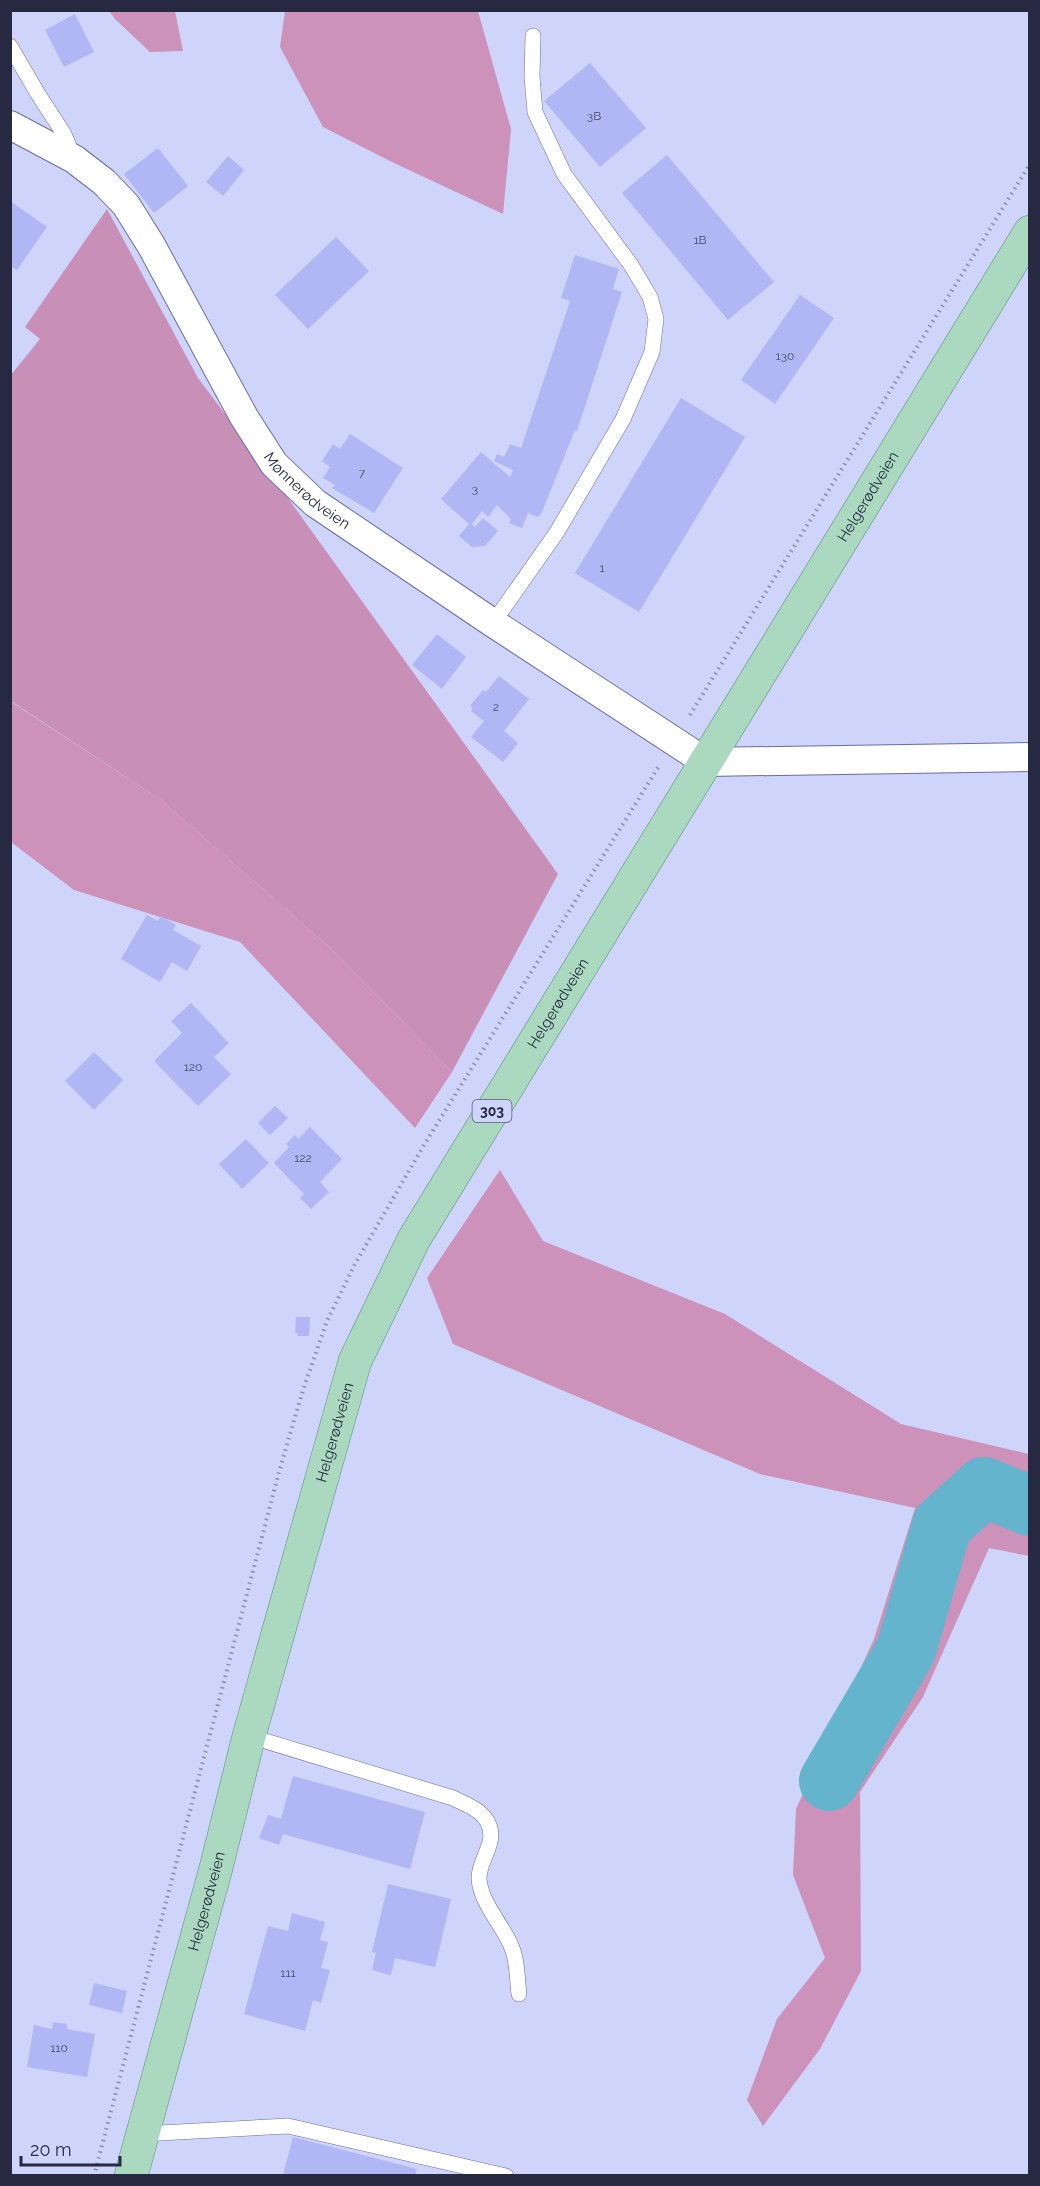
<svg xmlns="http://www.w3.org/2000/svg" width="1040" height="2186" viewBox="0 0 1040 2186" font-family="Raleway,sans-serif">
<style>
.green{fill:#c890b6}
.forest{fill:#cc92b9}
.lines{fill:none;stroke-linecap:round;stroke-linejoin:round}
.river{stroke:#63b4cc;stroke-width:60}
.building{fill:#b0b7f4}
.service-casing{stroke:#686da5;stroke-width:16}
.minor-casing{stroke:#686da5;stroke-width:30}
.primary-casing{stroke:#578b78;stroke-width:34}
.path{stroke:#898dae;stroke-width:4;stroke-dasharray:1.5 4.5;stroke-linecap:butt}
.service{stroke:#fff;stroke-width:15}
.minor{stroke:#fff;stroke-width:28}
.primary{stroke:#aad9c0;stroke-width:33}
.labels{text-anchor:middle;stroke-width:5;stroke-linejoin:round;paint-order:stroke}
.number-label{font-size:12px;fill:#484c6e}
.shield{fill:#cfd4fa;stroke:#595c78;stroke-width:1.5}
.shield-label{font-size:14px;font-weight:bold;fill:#262941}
.street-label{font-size:15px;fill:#262941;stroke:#cfd4fa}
</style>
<rect width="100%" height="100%" fill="#cfd4fa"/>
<path class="green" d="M107 209 198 378 285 494 558 874 452 1072 328 946 161 800 11 701 10 376 40 339 25 327Z"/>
<g class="forest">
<path d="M109 11H175L183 51 150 52 115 19Z"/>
<path d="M285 11H478L511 129 503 214 392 162 323 127 280 47Z"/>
<path d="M10 701 161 800 328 946 452 1072 415 1128 240 942 74 890 11 842Z"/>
<path d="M500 1170 543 1241 725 1314 901 1424 1029 1454V1556L989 1548 923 1697 860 1792 861 1971 820 2049 763 2126 747 2100 777 2019 825 1958 793 1875 796 1809 874 1639 915 1508 760 1474 453 1344 427 1278Z"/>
</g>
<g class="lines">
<path class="river" d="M829 1781 906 1650 942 1525 984 1487 1030 1506"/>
</g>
<g class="building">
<path d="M75 14 94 52 64 67 45 30Z"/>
<path d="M590 63 646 128 600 167 544 101Z"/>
<path d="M158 148 188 186 154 213 124 174Z"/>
<path d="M667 155 774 282 728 320 622 193Z"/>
<path d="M228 156 244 170 223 196 206 182Z"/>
<path d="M10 201 47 227 17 270 10 266Z"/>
<path d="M336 237 369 271 308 329 275 295Z"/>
<path d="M575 255 619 269 613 289 622 292 577 431 575 430 542 512 538 517 528 513 522 528 509 523 511 519 497 505 488 517 482 511 472 524 475 527 483 518 498 531 485 546 472 547 459 536 469 524 441 499 481 452 510 477 513 470 494 461 497 454 504 457 510 444 521 448 570 301 561 298Z"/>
<path d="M800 295 834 318 775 404 741 380Z"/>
<path d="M681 398 745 437 639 612 575 573Z"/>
<path d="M350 434 403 468 374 513 332 488 335 485 323 478 330 467 322 461 333 444 340 449Z"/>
<path d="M437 634 466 657 442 689 412 665Z"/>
<path d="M499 676 529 699 504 731 518 743 503 762 471 737 484 721 471 711 473 708 470 706 483 690 486 692Z"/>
<path d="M147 915 158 921 161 916 176 925 173 930 201 946 187 971 172 962 160 982 121 959Z"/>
<path d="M191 1003 229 1043 214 1057 231 1074 198 1106 154 1061 182 1033 171 1021Z"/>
<path d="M94 1052 123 1080 94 1110 65 1081Z"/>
<path d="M275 1106 288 1118 270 1135 258 1123Z"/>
<path d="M310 1127 342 1159 320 1182 329 1192 311 1209 300 1198 304 1194 274 1163 289 1147 286 1144 295 1135 298 1139Z"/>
<path d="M246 1139 269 1163 242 1189 219 1164Z"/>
<path d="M296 1317H310L309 1336H297L298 1333 295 1332Z"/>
<path d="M293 1776 425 1812 410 1869 283 1834 279 1845 259 1838 268 1815 281 1819Z"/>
<path d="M388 1884 451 1899 435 1967 395 1958 391 1975 372 1970 376 1953 372 1952Z"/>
<path d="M292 1913 325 1922 320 1940 328 1942 321 1968 330 1970 321 2003 313 2000 305 2031 244 2014 268 1926 288 1931Z"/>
<path d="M94 1983 127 1991 122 2013 89 2005Z"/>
<path d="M53 2022 67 2024V2029L95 2034 87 2077 27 2067 34 2025 52 2029Z"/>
<path d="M293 2137 417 2169 415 2175H283Z"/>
</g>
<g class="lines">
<defs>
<g id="service">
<path d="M10 46 38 94 64 134 73 156"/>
<path d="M493 623 557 532 623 419 652 352 656 319 650 297 631 265 564 174 535 112 532 77 533 36"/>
<path d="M249 1736 453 1798C465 1804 480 1809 487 1821 499 1842 479 1858 479 1878 480 1903 504 1926 512 1948 518 1962 517 1980 519 1994"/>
<path d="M141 2134 288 2126 506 2176"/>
</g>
<g id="minor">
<path id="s1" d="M10 125 74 159 104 182 126 205 151 245 244 417 274 464 315 503 493 623 706 762 1030 757"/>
</g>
<g id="primary">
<path id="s2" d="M131 2176 216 1868 249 1736 355 1361 414 1239 1030 232"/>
</g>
</defs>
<use href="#service" class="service-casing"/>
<use href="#minor" class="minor-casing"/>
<use href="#primary" class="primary-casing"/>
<g class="path">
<path d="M690 715 1030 164"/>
<path d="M94 2176 279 1472 303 1390 327 1321 355 1264 424 1145 659 766"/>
</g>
<use href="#service" class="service"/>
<use href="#minor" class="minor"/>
<use href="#primary" class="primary"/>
</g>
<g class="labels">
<g class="number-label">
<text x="594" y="120">3B</text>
<text x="700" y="244">1B</text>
<text x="785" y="360">130</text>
<text x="362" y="477">7</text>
<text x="475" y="493">3</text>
<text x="602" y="572">1</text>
<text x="496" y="711">2</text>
<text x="193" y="1071">120</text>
<text x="303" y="1162">122</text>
<text x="288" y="1977">111</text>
<text x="59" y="2052">110</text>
</g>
<rect class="shield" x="472.5" y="1100" width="39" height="22" rx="4.5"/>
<g class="shield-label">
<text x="492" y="1116">303</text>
</g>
<g class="street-label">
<text dy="5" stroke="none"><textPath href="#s1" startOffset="483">Mønnerødveien</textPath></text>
<text dy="5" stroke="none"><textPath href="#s2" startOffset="1851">Helgerødveien</textPath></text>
<text dy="5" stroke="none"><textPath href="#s2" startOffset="1257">Helgerødveien</textPath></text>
<text dy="5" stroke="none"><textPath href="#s2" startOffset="771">Helgerødveien</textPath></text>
<text dy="5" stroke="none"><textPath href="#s2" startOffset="285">Helgerødveien</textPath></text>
</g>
</g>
<rect width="1040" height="2186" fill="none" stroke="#262941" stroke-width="24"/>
<path d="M21 2156v9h99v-9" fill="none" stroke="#262941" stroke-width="3"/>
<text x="30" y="2156" font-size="18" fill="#262941" stroke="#cfd4fa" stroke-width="4.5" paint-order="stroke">20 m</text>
</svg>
